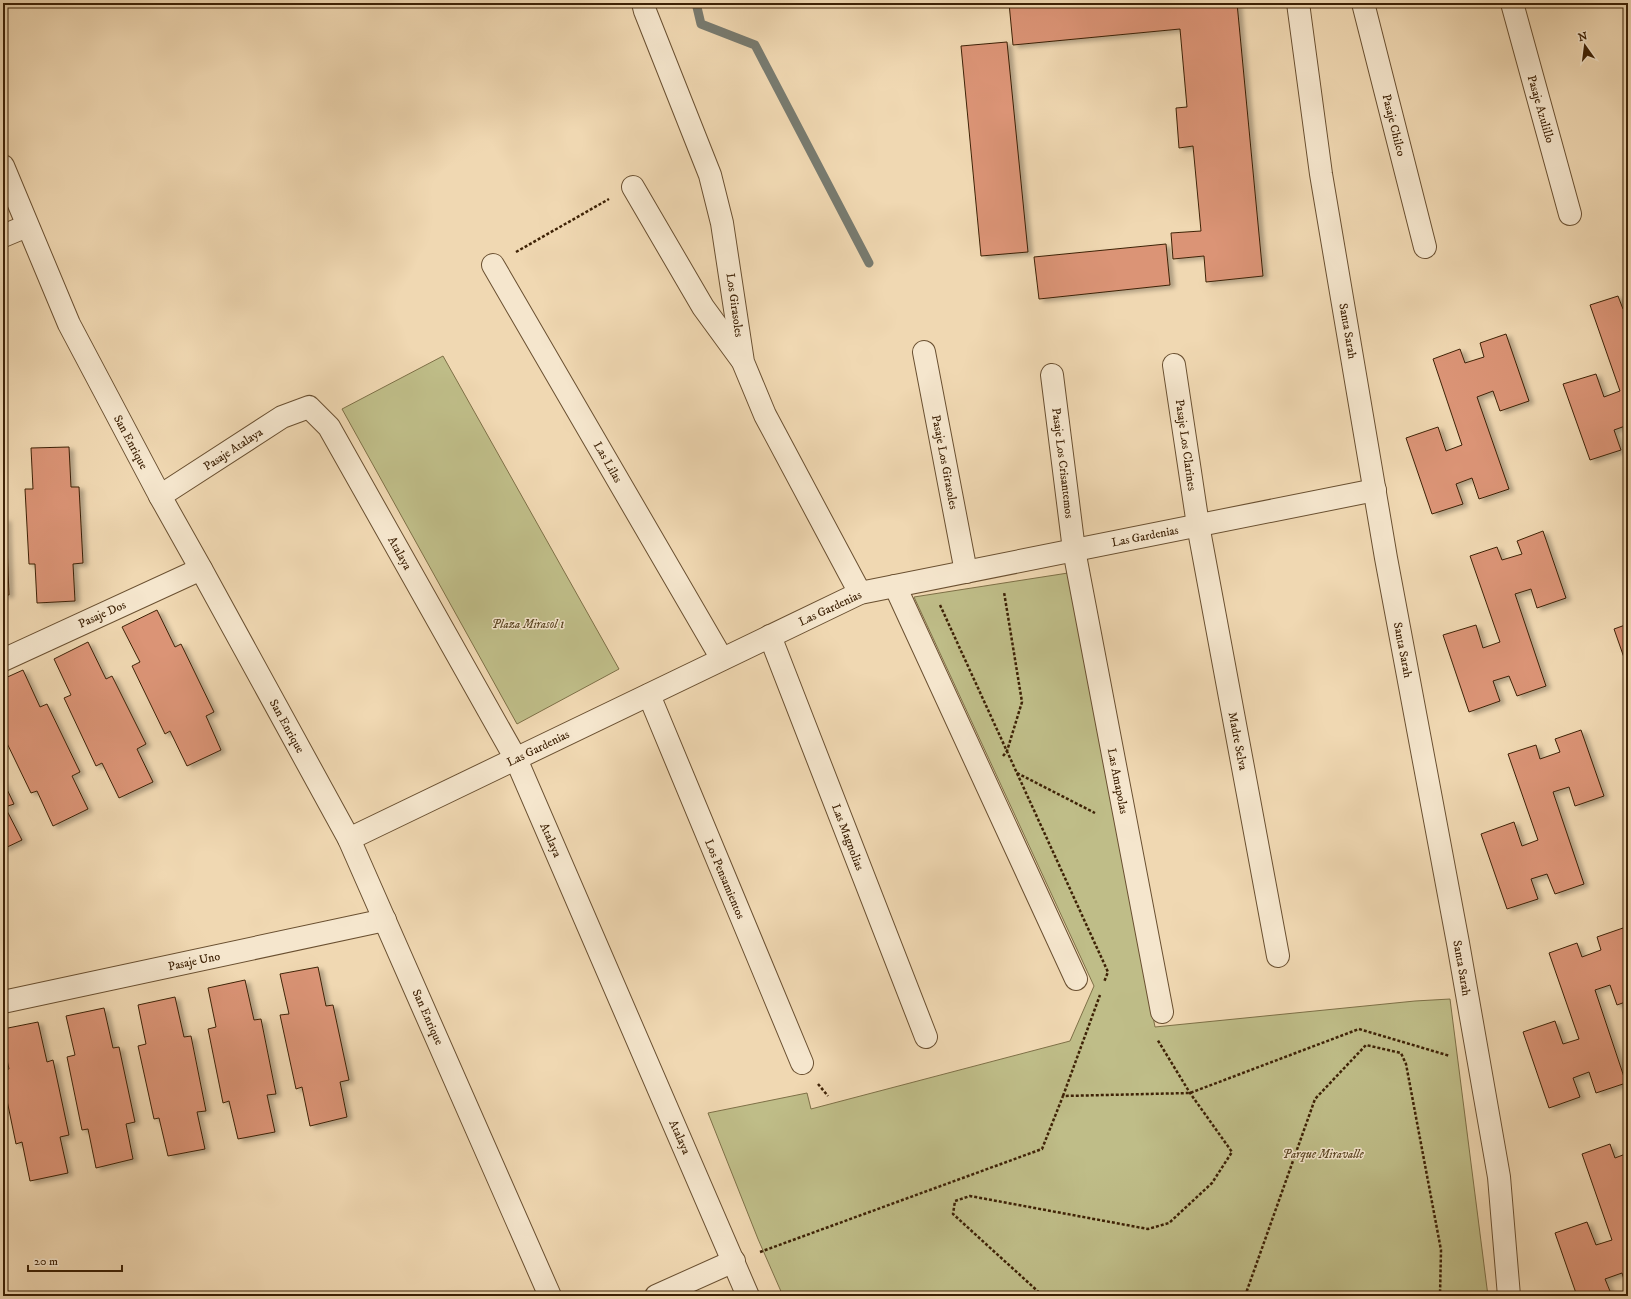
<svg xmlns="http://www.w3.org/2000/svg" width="1631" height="1299" viewBox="0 0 1631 1299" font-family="'IM FELL DW Pica',serif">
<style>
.green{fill:#bfbd88;stroke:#7e7047}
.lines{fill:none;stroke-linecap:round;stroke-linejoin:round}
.stream{stroke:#787b70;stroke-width:9}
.building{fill:#db9476;stroke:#3e2206;filter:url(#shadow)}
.minor-casing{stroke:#6a5031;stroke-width:24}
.path{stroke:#3e2206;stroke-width:2.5;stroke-dasharray:3 2;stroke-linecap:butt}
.minor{stroke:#f5e6cd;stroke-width:22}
.labels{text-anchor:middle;stroke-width:3;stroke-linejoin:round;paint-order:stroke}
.street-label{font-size:12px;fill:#3e2206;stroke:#f5e6cd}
.park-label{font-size:12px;font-style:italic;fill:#5e4926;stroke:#f5e6cd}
</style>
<defs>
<filter id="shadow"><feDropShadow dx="4.5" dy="2.5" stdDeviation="2" flood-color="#0004"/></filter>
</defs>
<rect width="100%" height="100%" fill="#f0d8b2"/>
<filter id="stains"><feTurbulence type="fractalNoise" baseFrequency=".005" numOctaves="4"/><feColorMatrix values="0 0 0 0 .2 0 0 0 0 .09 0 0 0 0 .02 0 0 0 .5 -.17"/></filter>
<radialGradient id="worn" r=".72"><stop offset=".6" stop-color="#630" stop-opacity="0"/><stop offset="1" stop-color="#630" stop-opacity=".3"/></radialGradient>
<g class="green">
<path d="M443 356 619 669 517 724 342 409Z"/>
<path d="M1068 573 1155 1027 1415 1001 1450 999 1488 1296H783L758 1239 708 1113 807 1093 811 1109 1070 1041 1094 986 914 597Z"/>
</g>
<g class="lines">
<path class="stream" d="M696 3 701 24 755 45 869 263"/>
</g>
<g class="building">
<path d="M1009 3H1237L1263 276 1206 282 1204 256 1173 259 1171 233 1201 231 1193 146 1179 148 1176 108 1187 107 1180 29 1013 45Z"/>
<path d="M1007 42 1028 252 981 256 961 46Z"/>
<path d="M1166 244 1170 285 1039 299 1034 257Z"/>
<path d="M1618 296 1623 309 1628 308V425L1614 430 1621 450 1590 460 1563 384 1596 374 1604 397 1620 391 1590 305Z"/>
<path d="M1506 334 1529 401 1500 411 1493 391 1477 397 1509 489 1479 499 1472 478 1456 484 1463 504 1432 514 1406 438 1438 427 1446 451 1462 445 1433 359 1460 349 1465 363 1484 357 1480 343Z"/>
<path d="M69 447 71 487H79L83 563 73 564 75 601 37 603 35 564H29L25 489H33L31 448Z"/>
<path d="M3 519H6L9 595H3Z"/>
<path d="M1543 531 1566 598 1537 608 1531 589 1515 594 1546 686 1517 696 1509 676 1493 681 1500 701 1469 712 1443 635 1476 625 1483 648 1500 642 1470 556 1497 547 1502 560 1522 554 1517 541Z"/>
<path d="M157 610 175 647 181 644 214 712 206 716 221 750 187 766 170 731 165 734 132 666 140 662 122 627Z"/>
<path d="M1628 624V669L1614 629Z"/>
<path d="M88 642 106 679 112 676 146 744 137 749 153 782 119 798 102 763 96 766 64 698 71 695 54 659Z"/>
<path d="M23 670 40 707 47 704 80 772 72 776 88 809 53 826 37 791 31 793 3 735V724L6 722 3 716V679Z"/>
<path d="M1581 730 1604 796 1575 806 1569 787 1553 792 1584 884 1555 894 1547 874 1531 879 1538 899 1507 909 1481 834 1514 822 1522 846 1538 840 1508 754 1536 745 1540 759 1560 752 1555 739Z"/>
<path d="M3 781 14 804 5 807 22 840 3 849Z"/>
<path d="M1623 928 1628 943V1001L1617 1005 1610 985 1595 990 1626 1083 1596 1093 1589 1072 1573 1078 1580 1097 1549 1108 1523 1032 1555 1021 1563 1044 1579 1039 1549 953 1577 943 1582 957 1601 950 1597 937Z"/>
<path d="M318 967 326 1006 333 1005 349 1080 340 1082 347 1117 310 1126 302 1087 296 1089 280 1015 289 1014 280 974Z"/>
<path d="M245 980 254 1020 261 1019 276 1094 267 1095 275 1132 238 1139 229 1101 223 1103 208 1029 216 1027 208 988Z"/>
<path d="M175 997 184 1037 191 1036 206 1111 197 1112 205 1149 168 1156 159 1118 154 1119 138 1046 146 1044 138 1005Z"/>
<path d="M104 1008 113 1048 119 1047 135 1122 126 1124 133 1159 96 1168 88 1129 82 1130 67 1057 75 1055 66 1016Z"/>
<path d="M38 1022 47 1062 53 1060 69 1135 60 1137 68 1173 30 1181 22 1142 16 1144 3 1081V1070L9 1069 3 1041V1029Z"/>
<path d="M1610 1144 1615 1158 1628 1153V1292L1622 1273 1605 1279 1612 1296H1577L1555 1233 1587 1222 1596 1245 1612 1240 1582 1154Z"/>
</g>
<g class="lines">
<defs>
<g id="minor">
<path d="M643 3 645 11 710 175 722 223 743 362 765 415 860 593"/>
<path d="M1298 3 1321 174 1386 558 1458 943 1499 1177 1509 1296"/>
<path d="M1363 3 1425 247"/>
<path d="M1512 3 1570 214"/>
<path d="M3 166 69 324 160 496 201 569 349 839 550 1296"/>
<path d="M633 187 703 307 741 359"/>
<path d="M3 236 27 226"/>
<path d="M493 265 722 659"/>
<path d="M924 352 966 572"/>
<path d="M1174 365 1198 525 1278 956"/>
<path d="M1052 375 1074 550 1162 1012"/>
<path d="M160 496 282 417 309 407 329 427 516 759 748 1296"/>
<path d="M895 586 1076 979"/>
<path d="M770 636 926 1037"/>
<path d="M3 660 201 569"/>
<path d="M649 695 802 1063"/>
<path d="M349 839 860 593 1375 490"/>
<path d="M3 1002 385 920"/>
<path d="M656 1296 734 1261"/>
</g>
</defs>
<use href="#minor" class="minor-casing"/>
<g class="path">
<path d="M516 252 609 199"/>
<path d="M940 605 1108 972 1104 982"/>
<path d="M1003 756 1007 751 1022 702 1004 592"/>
<path d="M1017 773 1095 813"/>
<path d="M818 1084 828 1096"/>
<path d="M1063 1096 1100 995"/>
<path d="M760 1252 1042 1149 1063 1096 1190 1093 1359 1029 1450 1056"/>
<path d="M1043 1296 953 1214 955 1201 970 1196 1148 1229 1169 1223 1212 1183 1232 1152 1190 1093 1157 1039"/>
<path d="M1245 1296 1315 1099 1366 1045 1401 1053 1406 1064 1441 1250 1440 1296"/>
</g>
<use href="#minor" class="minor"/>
</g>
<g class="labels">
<g class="street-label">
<text transform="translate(1541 109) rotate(74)" y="4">Pasaje Azulillo</text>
<text transform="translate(1394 125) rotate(76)" y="4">Pasaje Chilco</text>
<text transform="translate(735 305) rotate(82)" y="4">Los Girasoles</text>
<text transform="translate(1348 331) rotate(80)" y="4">Santa Sarah</text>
<text transform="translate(131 442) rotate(62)" y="4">San Enrique</text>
<text transform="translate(1186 445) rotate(82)" y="4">Pasaje Los Clarines</text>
<text transform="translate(233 449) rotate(-33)" y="4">Pasaje Atalaya</text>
<text transform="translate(608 462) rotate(60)" y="4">Las Lilas</text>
<text transform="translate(945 462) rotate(79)" y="4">Pasaje Los Girasoles</text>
<text transform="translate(1063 463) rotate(83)" y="4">Pasaje Los Crisantemos</text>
<text transform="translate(1145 536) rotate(-11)" y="4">Las Gardenias</text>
<text transform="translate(400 553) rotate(61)" y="4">Atalaya</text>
<text transform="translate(830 608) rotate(-25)" y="4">Las Gardenias</text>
<text transform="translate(102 614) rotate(-24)" y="4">Pasaje Dos</text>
<text transform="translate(1403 650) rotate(79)" y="4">Santa Sarah</text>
<text transform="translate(287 726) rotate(61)" y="4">San Enrique</text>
<text transform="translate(1238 741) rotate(79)" y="4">Madre Selva</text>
<text transform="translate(538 748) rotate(-26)" y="4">Las Gardenias</text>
<text transform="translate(1118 781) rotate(79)" y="4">Las Amapolas</text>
<text transform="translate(848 837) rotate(69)" y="4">Las Magnolias</text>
<text transform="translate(551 840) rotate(66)" y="4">Atalaya</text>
<text transform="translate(725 879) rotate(67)" y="4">Los Pensamientos</text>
<text transform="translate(194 961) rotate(-12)" y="4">Pasaje Uno</text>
<text transform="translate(1462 968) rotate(80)" y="4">Santa Sarah</text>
<text transform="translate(428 1017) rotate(66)" y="4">San Enrique</text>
<text transform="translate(680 1137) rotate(66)" y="4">Atalaya</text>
</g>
<g class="park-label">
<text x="528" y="628">Plaza Mirasol 1</text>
<text x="1323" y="1158">Parque Miravalle</text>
</g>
</g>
<rect width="1631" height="1299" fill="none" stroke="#f0d8b2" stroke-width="16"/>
<rect x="4" y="4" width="1623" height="1291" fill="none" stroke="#3e2206" stroke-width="2"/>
<rect x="8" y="8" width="1615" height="1283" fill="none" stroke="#3e2206"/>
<g transform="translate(1585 46) rotate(346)" stroke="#f5e6cd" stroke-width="3" paint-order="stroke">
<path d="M0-3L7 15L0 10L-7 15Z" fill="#3e2206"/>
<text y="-6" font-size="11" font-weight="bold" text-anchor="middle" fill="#3e2206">N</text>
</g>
<path d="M28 1265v6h94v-6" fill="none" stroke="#3e2206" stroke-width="2"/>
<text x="34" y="1265" font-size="12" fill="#3e2206" stroke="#f5e6cd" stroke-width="3" paint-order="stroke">20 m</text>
<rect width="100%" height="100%" filter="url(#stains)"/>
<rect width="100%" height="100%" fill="url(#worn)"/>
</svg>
